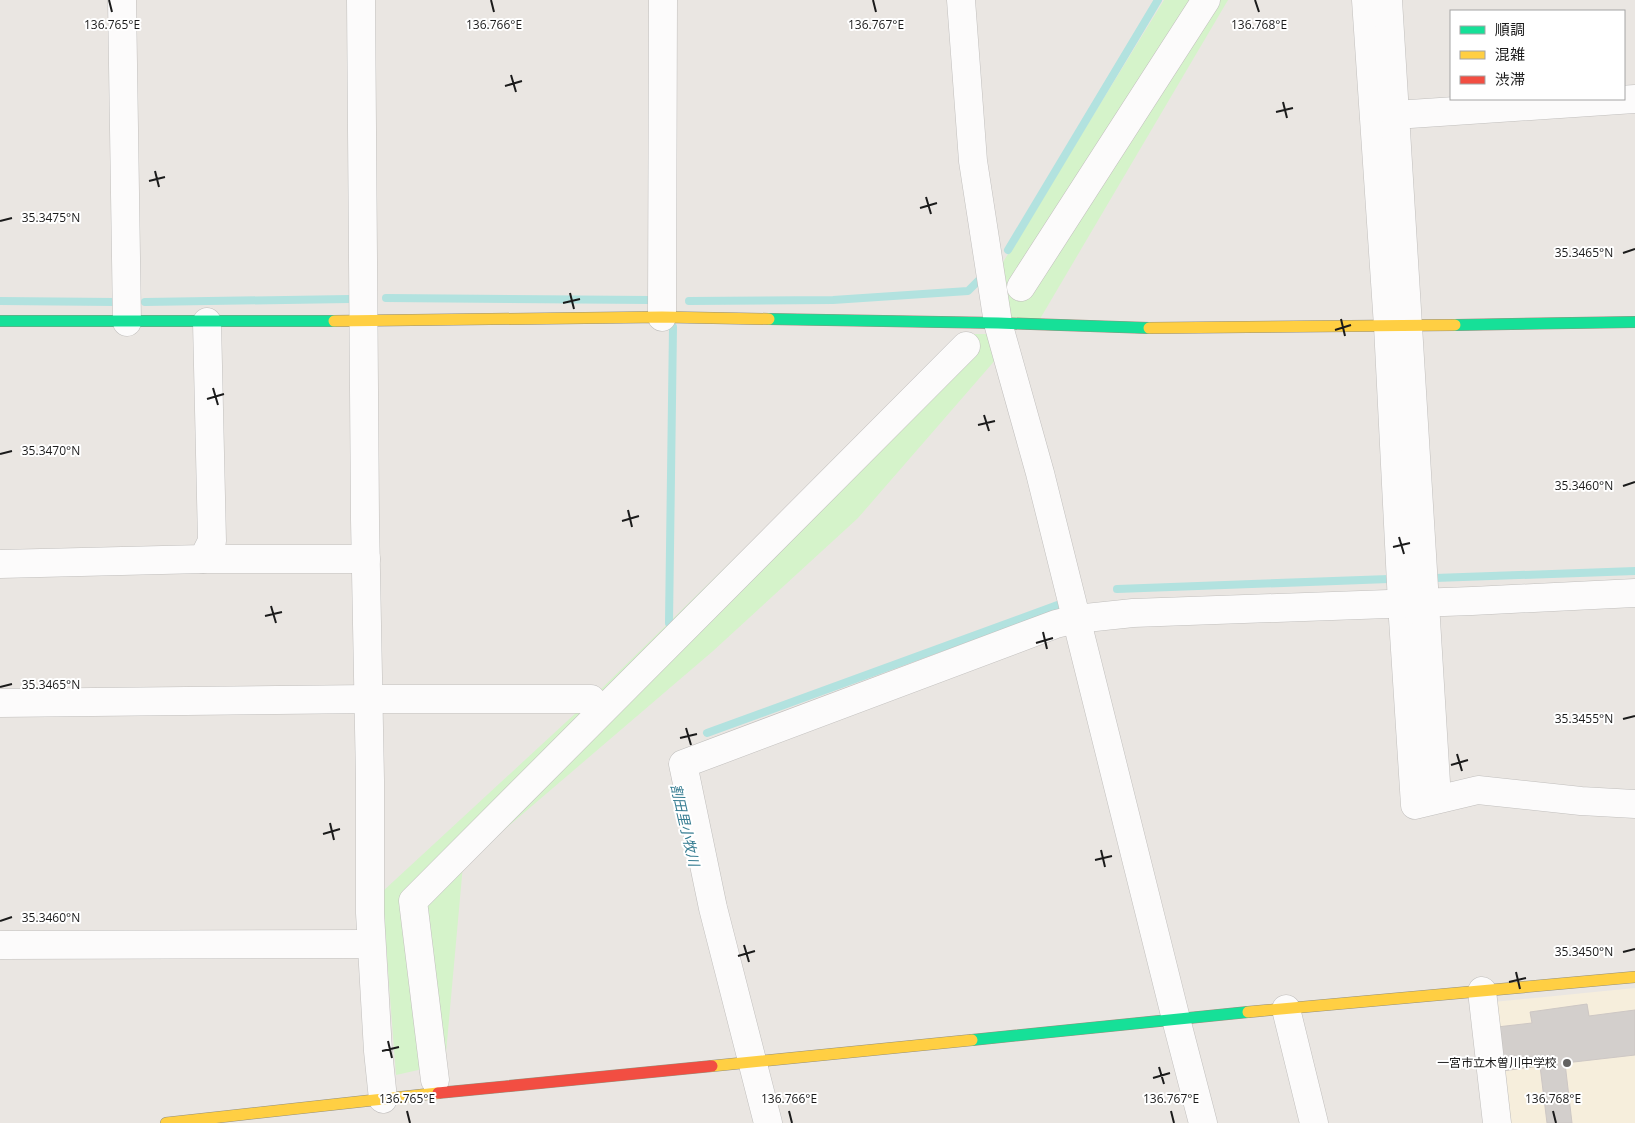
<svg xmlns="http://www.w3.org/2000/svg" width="1635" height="1123" viewBox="0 0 1635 1123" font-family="'Open Sans','Noto Sans JP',sans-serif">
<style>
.education{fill:#f6eedc}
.park{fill:#d5f3ca}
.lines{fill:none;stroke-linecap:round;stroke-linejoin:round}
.stream{stroke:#b2e2df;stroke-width:8}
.building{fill:#d3cfcc;stroke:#cdc7c4}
.street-casing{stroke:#c1bfbd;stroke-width:29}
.fast-casing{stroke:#948f7b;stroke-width:12}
.slow-casing{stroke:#948f7b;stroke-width:12}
.jam-casing{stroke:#948f7b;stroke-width:12}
.street{stroke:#fcfbfb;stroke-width:28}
.fast{stroke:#16e098;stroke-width:11}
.slow{stroke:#ffcf43;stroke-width:11}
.jam{stroke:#f24e42;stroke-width:11}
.ticks{fill:none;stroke:#1b1b1b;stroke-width:2}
.poi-dot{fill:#636261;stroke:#fff;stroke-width:2}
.labels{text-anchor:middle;stroke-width:4;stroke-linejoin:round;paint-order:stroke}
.poi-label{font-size:12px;fill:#1b1b1b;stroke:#fff;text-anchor:end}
.water-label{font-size:14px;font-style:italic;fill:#377d92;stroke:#fff}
.ticks-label{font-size:12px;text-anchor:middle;fill:#1b1b1b;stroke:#fff;stroke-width:4;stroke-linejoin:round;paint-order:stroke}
</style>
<rect width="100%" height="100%" fill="#eae6e2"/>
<path class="education" d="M1635 988V1123H1506L1493 1002Z"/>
<g class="park">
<path d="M1164 0H1228L1037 324 998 323 992 280Z"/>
<path d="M963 334H987L997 358 858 518 713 651 463 865 445 1064 396 1075 382 892 591 699Z"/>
</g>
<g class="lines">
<g class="stream">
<path d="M1008 250 1158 0"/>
<path d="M386 298 650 300"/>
<path d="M0 301 116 302"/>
<path d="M689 301 833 300 968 291 981 278"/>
<path d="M145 302 349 299"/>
<path d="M1435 578 1635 571"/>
<path d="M1117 589 1389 579"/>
<path d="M669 623 673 327"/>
<path d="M707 733 1063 603"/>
</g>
</g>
<path class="building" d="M1587 1004 1589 1016 1635 1010V1055L1565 1063 1572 1123H1547L1540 1066 1502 1071 1497 1027 1532 1023 1530 1012Z"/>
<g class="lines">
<defs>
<g id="street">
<path d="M122 0 127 322"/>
<path d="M361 0 365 520 370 780V913L378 1051 383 1099"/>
<path d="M961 0 973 161 998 323 1040 473 1176 1019 1203 1123"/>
<path d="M1366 0 1388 326 1402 603 1415 805 1478 790 1581 801 1635 804"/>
<path d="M1388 0 1437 799"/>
<path d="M1395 115 1635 99"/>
<path d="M1021 287 1206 0"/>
<path d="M662 317 663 0"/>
<path d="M203 559H366"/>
<path d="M0 564 203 559 212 541 207 322"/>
<path d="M0 703 369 699H591"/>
<path d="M0 945 371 944"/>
<path d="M1482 991 1497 1123"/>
<path d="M1286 1009 1314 1123"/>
<path d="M435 1080 413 901 966 346"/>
<path d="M768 1123 713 908 683 764 1056 624 1076 619 1133 613 1472 601 1635 593"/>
</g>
<g id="fast">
<path d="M769 319 998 323 1149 328"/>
<path d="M0 321H334"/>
<path d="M1455 325 1635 322"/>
<path d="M972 1040 1248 1012"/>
</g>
<g id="slow">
<path d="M334 321 662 317 769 319"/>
<path d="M1149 328 1455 325"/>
<path d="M1248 1012 1635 977"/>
<path d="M712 1066 972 1040"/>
<path d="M166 1123 438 1093"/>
</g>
<path id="jam" d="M438 1093 712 1066"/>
</defs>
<use href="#street" class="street-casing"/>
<use href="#fast" class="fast-casing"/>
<use href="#slow" class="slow-casing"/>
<use href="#jam" class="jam-casing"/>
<use href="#street" class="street"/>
<use href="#fast" class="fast"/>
<use href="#slow" class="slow"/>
<use href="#jam" class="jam"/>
</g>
<path class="ticks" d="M109 0 112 12M491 0 494 12M873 0 876 12M1255 0 1259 12M511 75 516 92M505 86 522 81M1283 102 1287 118M1276 112 1293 108M155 171 159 187M149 181 165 177M926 197 931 214M920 208 937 203M0 221 12 218M1623 253 1635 249M570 293 574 309M563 303 580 299M1341 319 1345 336M1335 330 1351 325M213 388 218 405M207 399 224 394M984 415 989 431M978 425 995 421M0 454 12 451M1623 486 1635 482M628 510 632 527M622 521 639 516M1399 537 1404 554M1393 547 1410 543M271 606 276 623M265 616 282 612M1043 632 1047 649M1036 643 1053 638M0 687 12 684M1623 719 1635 716M686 728 691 745M680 738 697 734M1457 754 1462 771M1451 765 1468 760M330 823 334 840M323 834 340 829M1101 850 1105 867M1095 860 1112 856M0 921 12 917M744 945 749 962M1623 952 1635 949M738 956 755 951M1516 972 1520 989M1509 982 1526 978M388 1041 392 1058M382 1051 399 1047M1159 1067 1164 1084M1153 1078 1170 1073M407 1111 410 1123M789 1111 792 1123M1171 1111 1174 1123M1553 1111 1556 1123"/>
<circle class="poi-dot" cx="1567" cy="1063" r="5"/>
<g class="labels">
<g class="poi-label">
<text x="1557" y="1067">一宮市立木曽川中学校</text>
</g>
<g class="water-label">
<text transform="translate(685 825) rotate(77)" y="5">割田里小牧川</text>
</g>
</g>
<g class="ticks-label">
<text x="112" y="29">136.765°E</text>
<text x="494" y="29">136.766°E</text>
<text x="876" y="29">136.767°E</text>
<text x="1259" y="29">136.768°E</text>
<text x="51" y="222">35.3475°N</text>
<text x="1584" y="257">35.3465°N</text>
<text x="51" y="455">35.3470°N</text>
<text x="1584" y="490">35.3460°N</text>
<text x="51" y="689">35.3465°N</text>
<text x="1584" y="723">35.3455°N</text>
<text x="51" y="922">35.3460°N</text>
<text x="1584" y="956">35.3450°N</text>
<text x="407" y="1103">136.765°E</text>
<text x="789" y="1103">136.766°E</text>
<text x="1171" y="1103">136.767°E</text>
<text x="1553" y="1103">136.768°E</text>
</g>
<rect x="1450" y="10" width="175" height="90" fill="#ffffff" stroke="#a4a4a4"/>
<rect x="1460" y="26" width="25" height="8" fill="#16e098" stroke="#a4a4a4"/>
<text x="1495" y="35" font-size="15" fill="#1b1b1b">順調</text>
<rect x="1460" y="51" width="25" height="8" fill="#ffcf43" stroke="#a4a4a4"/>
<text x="1495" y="60" font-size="15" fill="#1b1b1b">混雑</text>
<rect x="1460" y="76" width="25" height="8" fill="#f24e42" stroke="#a4a4a4"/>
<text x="1495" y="85" font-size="15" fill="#1b1b1b">渋滞</text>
</svg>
